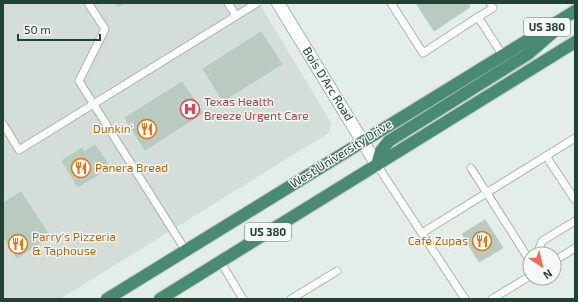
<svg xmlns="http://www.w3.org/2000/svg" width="578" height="302" viewBox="0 0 578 302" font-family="'Exo 2',sans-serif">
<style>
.built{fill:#d2ded7}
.building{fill:#b9cac1;stroke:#b6c9be}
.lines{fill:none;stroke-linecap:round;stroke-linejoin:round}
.service-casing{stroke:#a6b7ae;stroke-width:9}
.minor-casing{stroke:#a6b7ae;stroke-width:14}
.trunk-casing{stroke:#c1cac6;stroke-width:14}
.service{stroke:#fff;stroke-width:7}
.minor{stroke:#fff;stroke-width:12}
.trunk{stroke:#498b72;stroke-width:12}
.labels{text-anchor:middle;stroke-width:3;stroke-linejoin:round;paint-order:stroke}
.shield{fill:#f5faf7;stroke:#61796e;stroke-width:1}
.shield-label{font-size:11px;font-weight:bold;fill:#224234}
.street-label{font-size:12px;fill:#224234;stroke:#f5faf7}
.health-label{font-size:12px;fill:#be3a42;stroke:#f5faf7;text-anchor:start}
.food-label{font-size:12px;fill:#c56008;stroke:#f5faf7;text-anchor:end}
</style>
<rect width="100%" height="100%" fill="#e4eee8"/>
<path class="built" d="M3 3H259L332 124 327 134 60 299H3Z"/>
<g class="building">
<path d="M115 3H124L118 7Z"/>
<path d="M416 3H468L470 7 434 31Z"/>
<path d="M261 32 282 64 223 101 203 69Z"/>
<path d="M182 82 203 113 145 150 125 118Z"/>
<path d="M95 145 108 164 96 171 99 174 78 187 62 161 82 148 84 152Z"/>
<path d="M21 192 50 237 17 258 3 236V203Z"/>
<path d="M485 220 503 248 479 262 462 234Z"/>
</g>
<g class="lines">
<defs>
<g id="service">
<path d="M88 3 105 29 79 81 186 251"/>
<path d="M228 3 236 16"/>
<path d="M391 3 423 53 478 17"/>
<path d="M490 3 493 8 478 17 502 54"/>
<path d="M3 124 19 150 257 3"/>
<path d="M546 156 575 200"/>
<path d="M377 165 465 299"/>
<path d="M471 168 530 261"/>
<path d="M422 233 575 138"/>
<path d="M542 254 539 249 542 241 575 221"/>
<path d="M220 261 243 299"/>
<path d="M554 261 575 248"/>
<path d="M291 299 337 271"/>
<path d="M492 299 530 276"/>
</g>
<path id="minor" d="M278 3 377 165"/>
<g id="trunk">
<path d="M377 165 381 151 389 141 528 54 559 27"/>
<path d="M107 299 575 11"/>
<path d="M160 299 575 42"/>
</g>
</defs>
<use href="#service" class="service-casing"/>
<use href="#minor" class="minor-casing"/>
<use href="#trunk" class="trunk-casing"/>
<use href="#service" class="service"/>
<use href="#minor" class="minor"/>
<use href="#trunk" class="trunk"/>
</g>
<defs>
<symbol id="hospital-ring" viewBox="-11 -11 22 22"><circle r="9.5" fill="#f5faf7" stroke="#e0444e" stroke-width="1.5"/><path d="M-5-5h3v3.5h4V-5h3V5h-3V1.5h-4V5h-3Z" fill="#e0444e"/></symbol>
<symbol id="restaurant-ring" viewBox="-11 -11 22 22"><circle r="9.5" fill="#f5faf7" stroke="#e8710a" stroke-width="1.5"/><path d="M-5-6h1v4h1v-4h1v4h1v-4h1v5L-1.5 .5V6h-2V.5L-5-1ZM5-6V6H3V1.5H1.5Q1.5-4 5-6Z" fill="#e8710a"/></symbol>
</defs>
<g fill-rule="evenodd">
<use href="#hospital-ring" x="179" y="98" width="22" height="22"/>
<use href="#restaurant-ring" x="136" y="118" width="22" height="22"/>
<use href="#restaurant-ring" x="70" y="157" width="22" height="22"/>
<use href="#restaurant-ring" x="471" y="230" width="22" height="22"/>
<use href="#restaurant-ring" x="7" y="233" width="22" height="22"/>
</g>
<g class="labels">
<g class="shield">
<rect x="524" y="18" width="46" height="18" rx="3"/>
<rect x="245" y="223" width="46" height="18" rx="3"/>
</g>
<g class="shield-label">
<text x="547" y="31">US 380</text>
<text x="268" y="236">US 380</text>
</g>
<g class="street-label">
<text transform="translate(328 84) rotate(58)" y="4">Bois D'Arc Road</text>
<text transform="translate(341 154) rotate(-32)" y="4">West University Drive</text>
</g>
<g class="health-label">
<text x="204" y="106">Texas Health<tspan x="204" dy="14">Breeze Urgent Care</tspan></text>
</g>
<g class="food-label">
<text x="133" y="133">Dunkin'</text>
<text x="95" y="172" text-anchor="start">Panera Bread</text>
<text x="32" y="241" text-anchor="start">Parry's Pizzeria<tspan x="32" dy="14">&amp; Taphouse</tspan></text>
<text x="468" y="245">Café Zupas</text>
</g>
</g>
<rect width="578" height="302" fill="none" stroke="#224234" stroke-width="8"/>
<g transform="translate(542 266) rotate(145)"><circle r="19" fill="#f5faf7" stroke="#a1b0a9"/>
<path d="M0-3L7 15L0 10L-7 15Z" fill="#f96757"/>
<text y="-6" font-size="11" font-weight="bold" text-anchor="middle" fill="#224234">N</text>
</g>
<path d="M18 34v6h82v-6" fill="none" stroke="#224234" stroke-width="2"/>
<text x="24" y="34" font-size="12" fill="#224234" stroke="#f5faf7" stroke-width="3" paint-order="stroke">50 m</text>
</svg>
